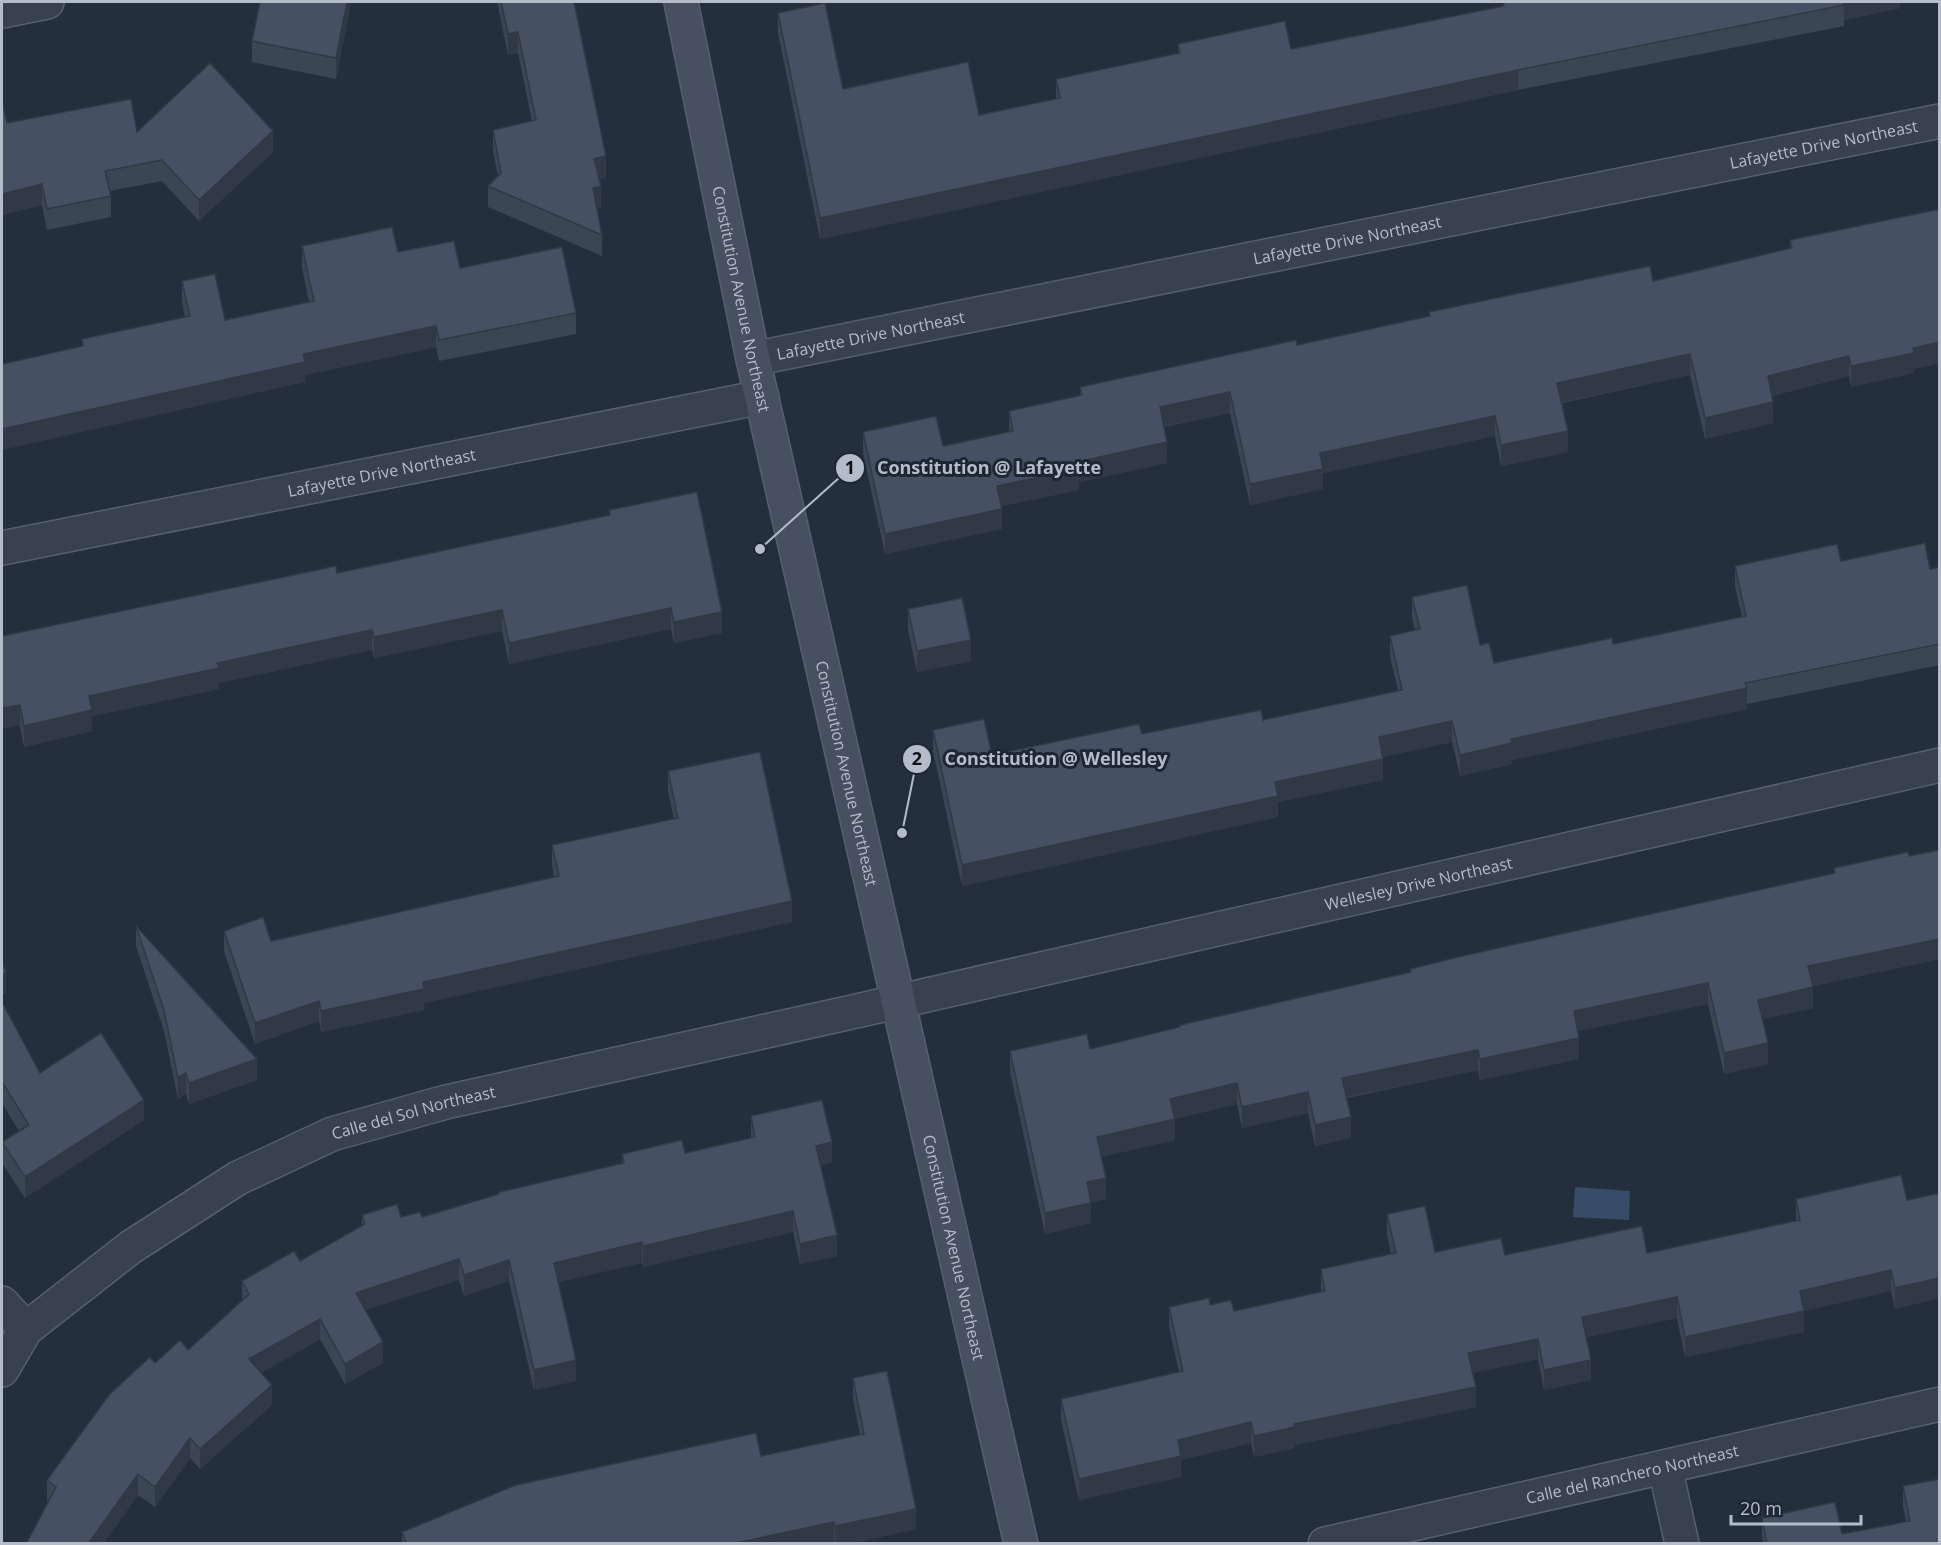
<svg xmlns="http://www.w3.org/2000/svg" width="1941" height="1545" viewBox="0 0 1941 1545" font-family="'Open Sans',sans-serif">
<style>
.water{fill:#394c67}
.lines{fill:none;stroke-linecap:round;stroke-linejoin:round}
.street-casing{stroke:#565f6c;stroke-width:36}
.secondary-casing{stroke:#565f6c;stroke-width:36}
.street{stroke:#38414e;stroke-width:33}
.secondary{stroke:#465061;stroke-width:33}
.wall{fill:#3b4654}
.shaded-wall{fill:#303945}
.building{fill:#455162;stroke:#303945;stroke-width:1.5}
.labels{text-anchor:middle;stroke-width:6;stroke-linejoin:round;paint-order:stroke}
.street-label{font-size:16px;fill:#b4bcc9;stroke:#1d2633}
.leader{fill:none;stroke:#b4bcc9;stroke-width:2}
.callout-dot{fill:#b4bcc9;stroke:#1d2633;stroke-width:2}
.mark-label{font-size:18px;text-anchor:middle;font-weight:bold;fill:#111}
.callout-label{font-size:18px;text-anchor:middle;font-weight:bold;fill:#b4bcc9;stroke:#1d2633;stroke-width:6;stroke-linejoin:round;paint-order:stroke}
</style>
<rect width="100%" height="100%" fill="#242f3e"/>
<path class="water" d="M1575 1187 1630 1191 1629 1220 1573 1217Z"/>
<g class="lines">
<defs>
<g id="street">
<path d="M2 11 47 2"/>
<path id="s1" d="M753 359 1940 121"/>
<path id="s2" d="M2 548 762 397"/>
<path d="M2 1303 26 1329"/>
<path id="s3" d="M2 1370 26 1329 131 1247 238 1178 332 1134 446 1102 852 1012 1940 765"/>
<path d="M1665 1467 1682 1544"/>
<path id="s4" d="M1325 1544 1940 1404"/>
</g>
<g id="secondary">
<path id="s5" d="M681 2 753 359 1021 1544"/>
</g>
</defs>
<use href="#street" class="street-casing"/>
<use href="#secondary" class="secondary-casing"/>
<use href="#street" class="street"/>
<use href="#secondary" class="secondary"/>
</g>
<g class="wall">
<path d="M260 2H351L336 79 252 62V41Z"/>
<path d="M497 2H574L606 177 599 179 601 207 597 208 602 235V256L488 207V186L498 176 493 151V130L532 121 518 53 508 55Z"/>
<path d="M1503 2H1900V8L1844 20V26L1518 90 820 239 778 33V13L843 89 979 115 1056 99V79L1178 54V44L1291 49 1503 6Z"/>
<path d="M2 101 7 123 137 132 273 152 199 221 162 181 110 191 111 196V217L47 230 42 205 2 215Z"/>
<path d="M1940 209V363L1914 369V373L1851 387 1849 376 1772 396 1773 423 1705 439 1690 375 1562 403 1568 452 1501 466 1495 436 1323 473V489L1250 505 1230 413 1164 427 1167 463 1079 482V490L1002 506V529L885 554 863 453V432L943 446 1009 432V411L1080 396V387L1297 345 1429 317V312L1653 281 1790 248V240Z"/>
<path d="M302 246 398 252 460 268 576 313V334L439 361 436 347 305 375V382L82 347V339L185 317 182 302V281L225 320 309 302 302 267Z"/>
<path d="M609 510 722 633 674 643 671 629 509 664 502 631 374 658 372 650 219 683V689L92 716V731L24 747 2 636 337 573 609 515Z"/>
<path d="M1841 561 1930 569 1940 567V665L1747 704V709L1512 760V764L1460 776 1452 742 1383 757V780L1278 802V817L962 886 933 751V730L992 755 1142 734 1263 720 1398 691 1390 657V636L1415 630 1412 618V597L1480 645 1494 663 1613 644 1742 617 1735 587V566Z"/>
<path d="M908 609 971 661 917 672 908 630Z"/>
<path d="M668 771 792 922 424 1003V1010L321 1032 319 1021 255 1044 224 951V931L271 941 554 877 552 866V845L674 819 668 792Z"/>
<path d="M1834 868 1940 959 1813 986V1008L1763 1019 1768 1064 1724 1074 1708 1004 1578 1031 1579 1059 1480 1080 1478 1070 1347 1098 1351 1138 1315 1146 1308 1113 1242 1128 1237 1104 1175 1119V1140L1101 1157 1106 1199 1091 1202V1223L1045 1234 1010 1072V1051L1090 1049 1180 1027V1025L1410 972V969L1834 873Z"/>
<path d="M136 926 257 1080 189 1104 186 1094 178 1099 164 1031 136 946Z"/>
<path d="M2 1002 40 1073 144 1120 25 1198 2 1163V1142L19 1131 2 1103Z"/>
<path d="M751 1116 832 1162 821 1165 837 1256 800 1264 793 1232 643 1267 642 1263 558 1282 576 1381 534 1390 509 1281 464 1296 459 1280 365 1310 383 1363 345 1384 320 1339 261 1373 272 1405 200 1469 190 1458 155 1507 138 1495 103 1544H26L48 1502 47 1501V1480L155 1363 188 1350 242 1301V1281L300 1261 362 1226V1215L401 1217H422L499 1194V1192L622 1163V1154L685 1153 751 1138Z"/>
<path d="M1940 1193 1939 1298 1895 1309 1891 1291 1804 1311V1332L1685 1357 1677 1318 1586 1337 1591 1380 1544 1390 1538 1359 1473 1373 1476 1407 1295 1445V1448L1254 1457 1251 1443 1181 1460V1477L1079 1500 1061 1420V1399L1179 1372 1169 1328V1307L1210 1305 1234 1311 1321 1292V1269L1391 1254 1387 1235V1214L1435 1252 1505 1255 1647 1253 1796 1221V1199L1907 1200Z"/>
<path d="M853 1378 916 1529 850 1544H834V1543L830 1544H402V1532L860 1435 853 1399Z"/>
<path d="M1903 1486 1940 1544H1763L1762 1538V1518L1842 1534 1906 1522 1903 1507Z"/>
</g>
<g class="shaded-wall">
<path d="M347 2H351L336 79V58Z"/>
<path d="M1843 2H1900V8L1844 20V5Z"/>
<path d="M518 32V53L508 55V34Z"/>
<path d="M1518 70V90L820 239V218Z"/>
<path d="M273 131V152L199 221V200Z"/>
<path d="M606 156V177L594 180V159Z"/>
<path d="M42 184V205L2 215V194Z"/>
<path d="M601 186V207L593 209V188Z"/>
<path d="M436 326V347L305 375V382L2 450V429L303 354Z"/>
<path d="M1940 342V363L1914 369V373L1851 387V366L1913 348Z"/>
<path d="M1690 354V375L1557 403V383Z"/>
<path d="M1849 356V376L1768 397V376Z"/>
<path d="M1230 392V413L1160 427V407Z"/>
<path d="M1773 402V423L1705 439V418Z"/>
<path d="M1495 416V436L1323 473V489L1250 505V484L1320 453Z"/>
<path d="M1568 431V452L1501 466V445Z"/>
<path d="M1167 442V463L1079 482V490L997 507V486L1077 462Z"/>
<path d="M1002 509V529L885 554V534Z"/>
<path d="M671 608V629L509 664V643Z"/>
<path d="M502 610V631L374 658V637Z"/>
<path d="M722 612V633L674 643V622Z"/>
<path d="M372 630V650L219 683V689L92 716V731L24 747V726L89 696 217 663Z"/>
<path d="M971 640V661L917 672V651Z"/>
<path d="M1747 688V709L1512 760V764L1460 776V755L1511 739Z"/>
<path d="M20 705V725L2 729V708Z"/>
<path d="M1452 721V742L1379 758V737Z"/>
<path d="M1383 759V780L1278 802V817L962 886V865L1275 782Z"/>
<path d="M792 901V922L424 1003V1010L321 1032V1011L423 982Z"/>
<path d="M1940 939V959L1808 987V966Z"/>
<path d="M6 972V993L2 996V975Z"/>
<path d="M1708 983V1004L1574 1032V1011Z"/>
<path d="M1813 987V1008L1758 1020V1000Z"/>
<path d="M319 1001V1021L255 1044V1023Z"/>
<path d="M1579 1038V1059L1480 1080V1059Z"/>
<path d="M1768 1043V1064L1724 1074V1053Z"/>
<path d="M1478 1050V1070L1342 1098V1078Z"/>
<path d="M257 1059V1080L189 1104V1083Z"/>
<path d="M186 1073V1094L178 1099V1078Z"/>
<path d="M1237 1083V1104L1175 1119V1140L1097 1158V1137L1170 1099Z"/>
<path d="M1308 1092V1113L1242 1128V1107Z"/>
<path d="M144 1100V1120L25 1198V1177Z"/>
<path d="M1351 1117V1138L1315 1146V1125Z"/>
<path d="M832 1142V1162L816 1166V1146Z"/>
<path d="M1106 1178V1199L1087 1203V1182Z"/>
<path d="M1091 1203V1223L1045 1234V1213Z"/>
<path d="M793 1211V1232L643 1267V1246Z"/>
<path d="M837 1235V1256L800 1264V1244Z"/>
<path d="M642 1242V1263L554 1283V1263Z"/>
<path d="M459 1259V1280L356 1313V1293Z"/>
<path d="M509 1260V1281L464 1296V1275Z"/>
<path d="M1891 1270V1291L1800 1312V1291Z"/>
<path d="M1940 1272 1939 1298 1895 1309V1288Z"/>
<path d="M1677 1297V1318L1582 1338V1317Z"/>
<path d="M1804 1311V1332L1685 1357V1337Z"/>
<path d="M320 1319V1339L249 1380V1359Z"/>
<path d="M1538 1339V1359L1468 1374V1353Z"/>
<path d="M383 1342V1363L345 1384V1364Z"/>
<path d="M576 1360V1381L534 1390V1370Z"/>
<path d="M1591 1360V1380L1544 1390V1370Z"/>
<path d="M272 1385V1405L200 1469V1449Z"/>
<path d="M1476 1387V1407L1295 1445V1448L1254 1457V1436L1294 1424Z"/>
<path d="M1251 1422V1443L1181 1460V1477L1079 1500V1479L1178 1440Z"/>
<path d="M190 1438V1458L155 1507V1487Z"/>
<path d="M138 1474V1495L103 1544H88Z"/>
<path d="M916 1509V1529L850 1544H835V1526Z"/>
<path d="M834 1522V1543L830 1544H731Z"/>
</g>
<g class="building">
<path d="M260 2H347L336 58 252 41Z"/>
<path d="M501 2H574L606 156 594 159 601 186 593 188 602 235 488 186 501 173 493 130 536 120 518 32 508 34Z"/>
<path d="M1503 2H1844V5L1518 70 820 218 778 13 825 3 843 89 968 62 979 115 1060 98 1056 79 1180 53 1178 44 1285 21 1291 49 1504 6Z"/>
<path d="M210 63 273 131 199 200 162 160 105 171 111 196 47 209 42 184 2 194V101L7 123 131 99 137 132Z"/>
<path d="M1940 209V342L1913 348 1914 353 1851 366 1849 356 1768 376 1773 402 1705 418 1690 354 1557 383 1568 431 1501 445 1495 416 1320 453 1323 469 1250 484 1230 392 1160 407 1167 442 1077 462 1079 469 997 486 1002 509 885 534 863 432 936 416 943 446 1013 431 1009 411 1082 395 1080 387 1296 340 1297 345 1430 316 1429 312 1650 266 1653 281 1792 248 1790 240Z"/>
<path d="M392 227 398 252 454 241 460 268 562 247 576 313 439 340 436 326 303 354 305 362 2 429V364L83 346 82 339 190 316 182 281 215 274 225 320 314 301 302 246Z"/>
<path d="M697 492 722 612 674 622 671 608 509 643 502 610 374 637 372 630 217 663 219 668 89 696 92 710 24 726 20 705 2 708V636L336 566 337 573 610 515 609 510Z"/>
<path d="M1925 543 1930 569 1940 567V644L1745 683 1747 688 1511 739 1512 743 1460 755 1452 721 1379 737 1383 759 1275 782 1278 796 962 865 933 730 984 719 992 755 1139 724 1142 734 1261 710 1263 720 1402 690 1390 636 1420 629 1412 597 1467 585 1480 645 1489 643 1494 663 1612 638 1613 644 1746 616 1735 566 1837 544 1841 561Z"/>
<path d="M962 598 971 640 917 651 908 609Z"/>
<path d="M760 752 792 901 423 982 424 989 321 1011 319 1001 255 1023 224 931 263 917 271 941 559 876 552 845 678 818 668 771Z"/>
<path d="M1940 850V939L1808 966 1813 987 1758 1000 1768 1043 1724 1053 1708 983 1574 1011 1579 1038 1480 1059 1478 1050 1342 1078 1351 1117 1315 1125 1308 1092 1242 1107 1237 1083 1170 1099 1175 1119 1097 1137 1106 1178 1087 1182 1091 1203 1045 1213 1010 1051 1087 1034 1090 1049 1180 1027V1025L1411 972 1410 969 1458 957 1835 873 1834 868 1908 852 1909 856Z"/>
<path d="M136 926 257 1059 189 1083 186 1073 178 1078 164 1010Z"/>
<path d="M2 961 6 972 2 975Z"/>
<path d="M2 1002 40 1073 101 1033 144 1100 25 1177 2 1142 29 1125 2 1082Z"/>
<path d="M822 1100 832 1142 816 1146 837 1235 800 1244 793 1211 643 1246 642 1242 554 1263 576 1360 534 1370 509 1260 464 1275 459 1259 356 1293 383 1342 345 1364 320 1319 249 1359 272 1385 200 1449 190 1438 155 1487 138 1474 88 1544H26L56 1487 47 1480 109 1395 150 1357 155 1363 180 1340 188 1350 249 1294 242 1281 294 1251 300 1261 365 1224 362 1215 397 1204 401 1217 420 1212 422 1217 499 1194V1192L624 1163 622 1154 682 1140 685 1153 755 1137 751 1116Z"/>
<path d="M1901 1175 1907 1200 1940 1193V1272H1938L1939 1278 1895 1288 1891 1270 1800 1291 1804 1311 1685 1337 1677 1297 1582 1317 1591 1360 1544 1370 1538 1339 1468 1353 1476 1387 1294 1424 1295 1427 1254 1436 1251 1422 1178 1440 1181 1456 1079 1479 1061 1399 1183 1371 1169 1307 1209 1298 1210 1305 1231 1300 1234 1311 1325 1291 1321 1269 1396 1253 1387 1214 1425 1206 1435 1252 1501 1238 1505 1255 1642 1226 1647 1253 1800 1220 1796 1199Z"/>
<path d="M887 1371 916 1509 835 1526 834 1522 731 1544H407L402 1532 516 1485 756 1433 761 1456 864 1434 853 1378Z"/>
<path d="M1940 1479V1544H1767L1762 1518 1835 1502 1842 1534 1910 1521 1903 1486Z"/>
</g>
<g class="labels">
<g class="street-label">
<text dy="6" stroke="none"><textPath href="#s1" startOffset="1092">Lafayette Drive Northeast</textPath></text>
<text dy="6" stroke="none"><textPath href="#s1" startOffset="606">Lafayette Drive Northeast</textPath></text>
<text dy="6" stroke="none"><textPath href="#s5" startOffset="303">Constitution Avenue Northeast</textPath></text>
<text dy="6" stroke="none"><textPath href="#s1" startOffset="120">Lafayette Drive Northeast</textPath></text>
<text dy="6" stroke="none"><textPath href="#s2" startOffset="387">Lafayette Drive Northeast</textPath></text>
<text dy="6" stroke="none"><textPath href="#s5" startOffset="789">Constitution Avenue Northeast</textPath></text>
<text dy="6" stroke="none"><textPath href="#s3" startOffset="1527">Wellesley Drive Northeast</textPath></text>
<text dy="6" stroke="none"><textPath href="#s3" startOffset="496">Calle del Sol Northeast</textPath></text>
<text dy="6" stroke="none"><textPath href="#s5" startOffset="1275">Constitution Avenue Northeast</textPath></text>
<text dy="6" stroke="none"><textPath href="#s4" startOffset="315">Calle del Ranchero Northeast</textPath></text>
</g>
</g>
<path class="leader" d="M760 549L850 468M902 833L917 759"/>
<g class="callout-dot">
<circle cx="760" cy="549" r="6"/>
<circle cx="902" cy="833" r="6"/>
<circle cx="850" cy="468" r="15"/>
<circle cx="917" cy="759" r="15"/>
</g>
<g class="mark-label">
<text x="850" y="474">1</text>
<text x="917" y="765">2</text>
</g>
<g class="callout-label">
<text x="989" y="474">Constitution @ Lafayette</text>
<text x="1056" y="765">Constitution @ Wellesley</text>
</g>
<rect width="1941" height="1545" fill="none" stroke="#b4bcc9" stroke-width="6"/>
<path d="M1731 1515v9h130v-9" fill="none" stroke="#b4bcc9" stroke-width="3"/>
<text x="1740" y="1515" font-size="18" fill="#b4bcc9" stroke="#1d2633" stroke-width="4.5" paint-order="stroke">20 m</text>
</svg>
